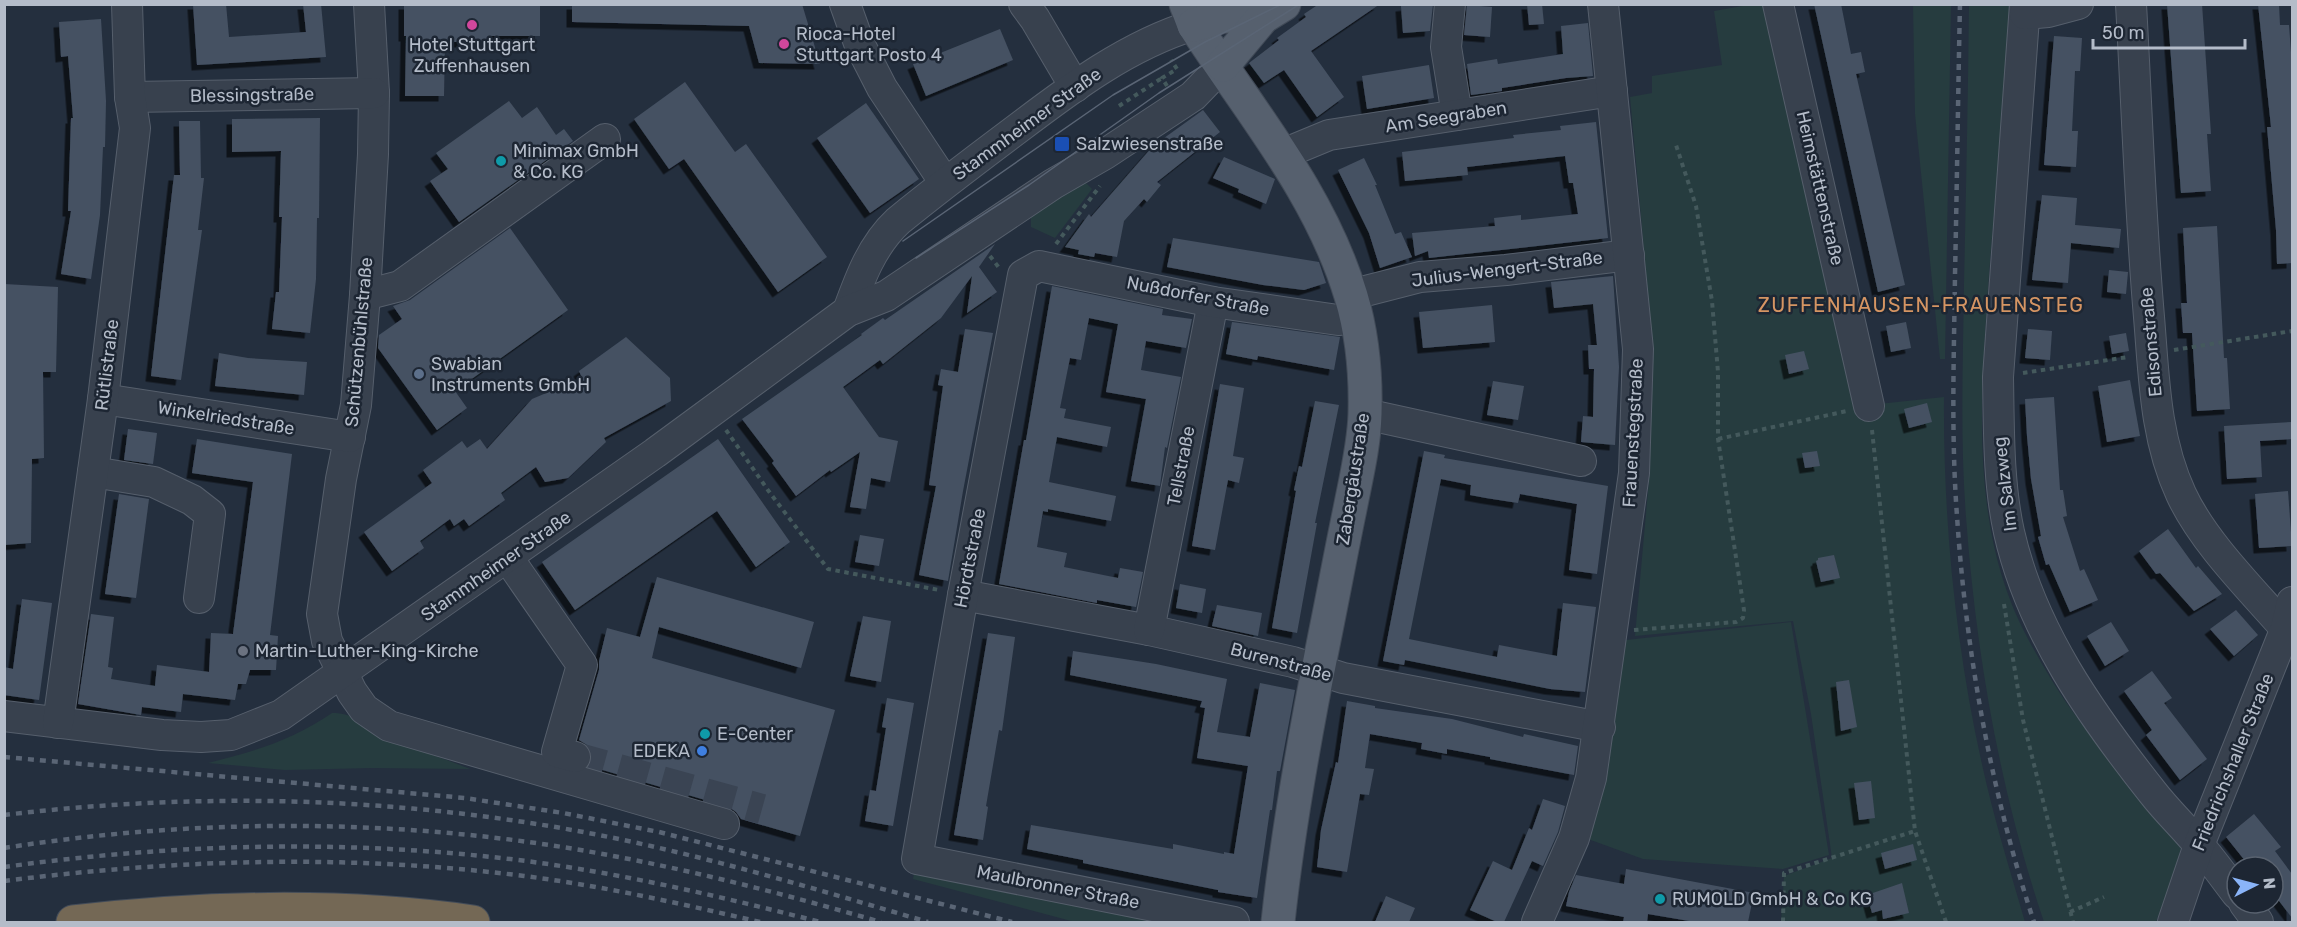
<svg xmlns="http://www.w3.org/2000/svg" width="2297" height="927" viewBox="0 0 2297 927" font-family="Rubik,sans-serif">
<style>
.green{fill:#263c3f}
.building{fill:#455162;filter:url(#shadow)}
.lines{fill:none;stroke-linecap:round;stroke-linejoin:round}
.minor-tunnel{stroke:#3a4453;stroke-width:30;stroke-dasharray:30 15;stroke-linecap:butt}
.minor-casing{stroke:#565f6c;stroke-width:32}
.major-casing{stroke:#414a57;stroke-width:35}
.highway-casing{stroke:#434c59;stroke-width:35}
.path{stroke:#44595c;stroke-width:4;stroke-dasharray:4.5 4.5;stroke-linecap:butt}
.minor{stroke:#38414e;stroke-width:30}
.major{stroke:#56606e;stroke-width:33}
.highway{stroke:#746855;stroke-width:33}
.tram{stroke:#5a6575;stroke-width:1.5}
.rail{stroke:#5a6575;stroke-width:4.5;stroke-dasharray:6 6;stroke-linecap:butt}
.hotel-dot{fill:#d1479c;stroke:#1d2633;stroke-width:2}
.transit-dot{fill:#1a4fb4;stroke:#1d2633;stroke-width:2}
.culture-dot{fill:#0f9aa8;stroke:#1d2633;stroke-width:2}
.service-dot{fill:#5c6f8a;stroke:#1d2633;stroke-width:2}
.worship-dot{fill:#6b7280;stroke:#1d2633;stroke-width:2}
.shop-dot{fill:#3f7fe0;stroke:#1d2633;stroke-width:2}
.labels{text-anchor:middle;stroke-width:5;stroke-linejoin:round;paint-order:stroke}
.poi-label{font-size:18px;fill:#b4bcc9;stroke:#1d2633;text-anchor:start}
.street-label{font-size:18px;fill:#b4bcc9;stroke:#1d2633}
.neighbourhood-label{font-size:20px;letter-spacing:1.5px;fill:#d59563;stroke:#1d2633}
</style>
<defs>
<filter id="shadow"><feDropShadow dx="-5.5" dy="5.5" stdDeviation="0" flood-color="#0009"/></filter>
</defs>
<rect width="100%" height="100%" fill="#242f3e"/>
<g class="green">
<path d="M1748 5H1769L1860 406 1944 397C1943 527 1957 660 1987 786 1998 832 2012 877 2025 922H1781L1784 876 1832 858 1811 714 1793 621 1635 636 1649 480 1651 366 1643 239 1630 97 1652 93V76L1722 65 1714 11Z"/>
<path d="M1913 5H1951L1945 359H1940L1915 114Z"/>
<path d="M1969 5H2012C2005 95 1996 185 1989 275 1981 397 1968 528 2028 639 2043 666 2058 692 2076 716 2109 761 2149 801 2181 847L2176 869 2156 922H2044C2000 792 1976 654 1966 517 1960 439 1963 361 1964 284 1966 191 1968 98 1969 5Z"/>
<path d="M1085 182 1092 189 1055 238 1031 227V211Z"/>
<path d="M1791 622 1829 855 1783 869 1643 859 1588 839 1617 641Z"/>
<path d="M332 713C354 713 360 723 378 733 406 747 441 757 470 769L372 768 285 770 208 763C255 751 291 741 332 713Z"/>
<path d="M916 863 1169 922H1075L913 879Z"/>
</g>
<g class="building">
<path d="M193 4H226L229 37 306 32 303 4H321L326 57 197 65Z"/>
<path d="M404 4H540V36H490V42H445L444 96H405L406 36H404Z"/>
<path d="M572 4H802L820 64 759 63 749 26 572 22Z"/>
<path d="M1319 4H1380L1311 51 1344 97 1317 117 1284 70 1264 83 1249 63 1279 40 1277 38 1306 17 1304 14Z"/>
<path d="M1418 4H1433L1430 31 1403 33 1401 6Z"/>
<path d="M1527 4H1542L1544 24 1529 25Z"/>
<path d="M1814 4H1841L1851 54 1861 52 1865 72 1856 74 1905 285 1878 292Z"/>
<path d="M2167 4H2202L2211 134H2207L2211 191 2181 193Z"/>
<path d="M2258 4H2279L2280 25H2289L2292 66V263L2277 264 2276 230 2267 127H2271Z"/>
<path d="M1467 5 1492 7 1490 37 1464 35Z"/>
<path d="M101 19 106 101 105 147H103L100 215 91 279 61 274 71 211H68L71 118H73L68 56 61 57 59 22Z"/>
<path d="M1588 23 1593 76 1566 78 1502 88V91L1471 95 1467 64 1497 59 1498 64 1563 54 1561 26Z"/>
<path d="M1000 29 1013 60 926 96 913 64Z"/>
<path d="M2054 36 2082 38 2080 71H2075L2072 131H2078L2076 167 2044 165Z"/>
<path d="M1429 65 1434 98 1367 109 1362 76Z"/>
<path d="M685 82 735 152 746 144 827 257 778 292 684 159 669 169 634 119Z"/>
<path d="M509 101 522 118 537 107 556 135 564 129 573 141 459 222 430 181 448 169 436 153Z"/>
<path d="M866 103 919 179 870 213 817 138Z"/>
<path d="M1203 110 1220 132 1157 182 1161 185 1147 202 1144 199 1124 221 1117 257 1095 253 1094 257 1078 254 1079 250 1065 247 1089 214 1091 217 1153 146Z"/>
<path d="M320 118 319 218H317L316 279 310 333 272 329 276 292H279L282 217H279L281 151 232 152V119Z"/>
<path d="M179 121H200L201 178H204L198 230H202L181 380 151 376 174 175H180Z"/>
<path d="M1596 122 1608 238 1429 258 1428 251 1415 256 1412 233 1495 226 1494 218 1521 215V220L1578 214 1573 183H1569L1565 156 1467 167 1468 175 1405 181 1402 152 1514 138 1513 135 1561 130 1560 126Z"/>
<path d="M1224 157 1275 179 1266 204 1238 192 1239 189 1213 178Z"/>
<path d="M1364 158 1377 185H1375L1395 234 1401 232 1412 257 1380 268 1369 233 1338 170Z"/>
<path d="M2042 195 2077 198 2075 225 2121 229 2119 248 2071 243 2068 283 2032 280Z"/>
<path d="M2217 226 2224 358H2227L2230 409 2197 411 2192 333H2183L2181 303H2187L2183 228Z"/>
<path d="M510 228 568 310 455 391 467 408 437 430 378 348 379 335 402 319 393 306 410 300Z"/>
<path d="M1173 238 1319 262 1326 283 1304 290 1263 285 1167 267Z"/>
<path d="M995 244 979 267 997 292 967 313 972 276 941 318 883 364 880 360 843 387 879 437 898 441 890 482 871 478 866 509 850 507 860 452 831 472 830 470 796 496 772 463 774 461 742 419 862 335 861 334 883 318 885 320Z"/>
<path d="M2109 270 2128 272 2126 294 2107 292Z"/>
<path d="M1613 276 1619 367 1615 445 1581 442 1583 416 1593 417 1594 369H1589L1588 345H1597L1593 304 1554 308 1551 282Z"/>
<path d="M4 284 58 287 56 372H43L44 458 32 459 31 543 4 545Z"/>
<path d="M1052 286 1163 309 1162 315 1192 319 1186 348 1146 341 1141 370 1181 377 1167 448 1165 447 1160 486 1131 481 1146 399 1106 392 1118 324 1089 318 1081 360 1070 358 1060 408 1066 409 1064 418 1111 427 1107 447 1057 437 1049 482 1116 496 1111 521 1048 509V512L1043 511 1037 547 1067 553 1064 567 1118 578 1120 568 1143 572 1136 607 1097 600V603L999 584 1024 440H1026Z"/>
<path d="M1492 305 1495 342 1423 348 1419 312Z"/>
<path d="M1232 322 1340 337 1334 370 1258 356 1257 360 1226 354Z"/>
<path d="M1906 322 1911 348 1891 352 1886 326Z"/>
<path d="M965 329 993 333 963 491 948 581 919 575 936 486 929 485 943 386 938 385 941 369 958 372Z"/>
<path d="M2028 329 2052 331 2050 360 2025 358Z"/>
<path d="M2126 333 2129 351 2112 354 2109 336Z"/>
<path d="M626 337 670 378 671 401 604 438 606 442 568 478 545 482 536 467 501 493 505 500 469 526 464 519 454 526 450 519 420 541 424 548 392 571 364 532 432 483 423 470 462 441 467 448 480 439 487 449 532 399 582 378 579 371Z"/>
<path d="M1804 351 1809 369 1789 374 1785 355Z"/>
<path d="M219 353 248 358 307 362 304 395 215 386Z"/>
<path d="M2130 380 2140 436 2107 442 2098 386Z"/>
<path d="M1493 381 1524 386 1518 420 1487 415Z"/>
<path d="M1220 384 1244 388 1233 456 1244 458 1239 483 1228 480 1215 550 1192 546Z"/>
<path d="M2054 397 2060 490H2063L2067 516 2063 517 2080 571 2084 569 2098 600 2070 612 2049 564 2046 565 2038 537 2041 536 2031 479 2027 436 2025 399Z"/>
<path d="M1315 401 1339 405 1315 523H1317L1297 633 1272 628 1296 491 1294 490 1299 466 1302 467Z"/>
<path d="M1927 403 1932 422 1909 428 1904 409Z"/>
<path d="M2292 422V439L2260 441 2262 477 2227 479 2224 426Z"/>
<path d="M128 429 157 433 153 464 124 460Z"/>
<path d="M197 439 292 454 270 635 278 636 276 670H250L246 684H238L235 700 183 694 181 712 142 707 141 715 78 704 91 614 114 617 108 667 113 668 111 679 155 686 157 665 209 672 211 633 233 634 253 482 192 473Z"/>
<path d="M718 439 790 542 756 567 717 511 575 610 542 562Z"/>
<path d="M1424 451 1445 455 1444 458 1608 486 1597 574 1569 570 1577 504 1520 494 1518 503 1486 498 1470 495 1471 485 1441 479 1409 639 1497 657 1499 645 1557 656 1563 603 1596 607 1585 692 1550 689 1405 660 1404 665 1383 661Z"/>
<path d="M1817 451 1820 466 1805 468 1802 453Z"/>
<path d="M2288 491 2292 546 2259 548 2255 494Z"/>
<path d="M119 494 149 499 136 598 105 594Z"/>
<path d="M2168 529 2196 568 2198 566 2222 594 2194 611 2160 573 2156 574 2139 551Z"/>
<path d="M860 535 884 539 879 566 855 562Z"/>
<path d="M1834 555 1840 578 1821 582 1816 561 1818 560V558Z"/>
<path d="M657 577 814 622 801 668 659 627 652 658 835 710 800 836 741 819 736 812 729 807 589 766 592 761 591 752 587 745 579 740 599 670V661L607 628 640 637Z"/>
<path d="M1180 584 1206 589 1202 613 1176 608Z"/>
<path d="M22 599 52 603 39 700 4 695V667L13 669Z"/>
<path d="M1217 605 1262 613 1258 636 1212 626Z"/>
<path d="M2236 610 2258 635 2234 656 2210 629Z"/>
<path d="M863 616 891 621 881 682 850 676Z"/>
<path d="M2111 622 2129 651 2105 666 2087 636Z"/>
<path d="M988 633 1015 637 1002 731 999 730 986 806 988 807 983 840 954 835Z"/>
<path d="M1073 651 1156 664 1227 679 1217 732 1250 737 1260 683 1295 690 1280 771H1277L1272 810H1270L1257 898 1218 892V890L1083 863V860L1027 849 1031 825 1173 849V844L1224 854V852L1234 854 1248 766 1197 758 1205 708 1200 707 1202 701 1070 675Z"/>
<path d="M2152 671 2172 698 2164 703 2207 759 2180 780 2146 735 2152 730 2124 691Z"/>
<path d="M1849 680 1857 727 1841 731 1836 682Z"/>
<path d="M887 698 914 703 893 826 865 821 870 790 876 791 886 728 882 727Z"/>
<path d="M1347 701 1375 706V708L1452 719 1523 737 1524 734 1578 746 1574 775 1490 759V757L1447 749V754L1421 749 1422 743 1370 734 1365 768 1374 769 1369 795 1360 794 1347 872 1317 867 1321 830 1336 762 1338 763Z"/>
<path d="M1871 781 1875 818 1859 820 1854 783Z"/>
<path d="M1543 799 1565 806 1558 832 1543 866 1532 861 1504 922H1497L1470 910 1493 861 1512 870 1529 828 1532 830Z"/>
<path d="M2254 814 2281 847 2275 851 2292 874V918L2273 893V867H2250L2226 837Z"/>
<path d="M1913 844 1917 860 1885 869 1881 853Z"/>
<path d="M1626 869 1754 893 1748 922H1695L1648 914 1647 922H1623L1624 917 1566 906 1569 892 1576 875 1624 884Z"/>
<path d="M1902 883 1909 913 1883 919 1882 910 1872 913 1867 895Z"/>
<path d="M1386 896 1415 908 1409 922H1375Z"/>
</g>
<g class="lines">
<path class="minor-tunnel" d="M575 757 762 809"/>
<defs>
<g id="minor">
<path d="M369 4 374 93 373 154 365 295 356 405 341 479 322 614 327 641 352 692 364 709 389 726 724 824"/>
<path d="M845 4 859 43 882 88 945 183"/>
<path d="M1024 4 1035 19 1075 87"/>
<path d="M1450 4 1446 47 1457 115"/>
<path d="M1778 4 1869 406"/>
<path d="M2025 4 1998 377C1999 428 1998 482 2009 532 2031 630 2091 715 2153 793 2167 811 2183 826 2198 844 2212 860 2224 877 2237 894"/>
<path d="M2131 4C2137 109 2140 213 2149 317 2154 377 2155 438 2181 494 2204 544 2256 594 2292 636"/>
<path d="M2025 14 2048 12 2078 4"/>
<path d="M130 97 374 93"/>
<path d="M1283 154 1329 135 1612 91"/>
<path d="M365 295 400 286 605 139"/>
<path d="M1350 295 1420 277 1506 270 1629 255"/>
<path d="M848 311C860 278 872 245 898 221 937 189 977 159 1017 129 1071 88 1128 45 1194 25"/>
<path d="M103 399 350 437"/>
<path d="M1365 414 1581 461"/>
<path d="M93 472 154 482 192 500 210 514 199 598"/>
<path d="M508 558 582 665 557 752 575 757"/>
<path d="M963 595 1149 630 1293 662 1343 678 1600 727"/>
<path d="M1149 630 1213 302"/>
<path d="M4 716 162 735 201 737 231 735 281 715 655 453 848 311 886 296 1053 184 1105 154 1193 96 1223 65"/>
<path d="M58 723 103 399 135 128 130 97 127 4"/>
<path d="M2244 903 2258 922"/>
<path d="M1234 922 917 859 963 595 1023 275 1039 266 1213 302 1338 320 1357 318"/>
<path d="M1537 922 1574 838 1591 778 1634 473 1638 349 1603 4"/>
<path d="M2173 922 2199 845 2286 628 2292 602"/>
</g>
<g id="major">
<path d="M1186 4 1194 25C1251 113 1320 193 1351 296 1362 333 1366 376 1365 414 1364 446 1356 478 1350 509 1341 552 1333 596 1324 640 1305 734 1288 828 1278 922"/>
<path d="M1194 25 1224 16 1263 17"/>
<path d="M1223 65 1263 17 1284 4"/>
</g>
<path id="highway" d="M73 922C205 907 340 903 473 922"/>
</defs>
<use href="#minor" class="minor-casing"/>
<use href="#major" class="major-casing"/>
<use href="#highway" class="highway-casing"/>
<g class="path">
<path d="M1167 86 1162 78 1177 69 1171 60"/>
<path d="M1119 106 1162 78"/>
<path d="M1056 244 1100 186"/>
<path d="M990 256 1000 269"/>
<path d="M2174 350 2292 331"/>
<path d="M2023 373 2128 357"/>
<path d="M726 430 770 493 828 569 939 590"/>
<path d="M1872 430 1915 831 1946 922"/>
<path d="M1718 439 1847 411"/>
<path d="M2004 604 2023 720 2073 922"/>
<path d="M1634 630 1736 622 1743 618 1744 610 1718 439V372L1712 301 1696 206 1676 145"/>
<path d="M2070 912 2104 897"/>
<path d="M1783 922 1784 873 1915 831"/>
</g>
<use href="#minor" class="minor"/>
<use href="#major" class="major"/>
<use href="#highway" class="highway"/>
<g class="tram">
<path d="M903 241 1113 95 1205 42 1282 4"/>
<path d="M916 258 1029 185 1159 93 1300 4"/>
</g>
<g class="rail">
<path d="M1960 4C1958 94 1957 184 1955 274 1954 355 1951 436 1957 516 1966 653 1991 792 2034 922"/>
<path d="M4 757 465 798 563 813 659 832 1012 922"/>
<path d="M4 815C206 791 410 797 609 837 717 859 822 891 928 922"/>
<path d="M4 848C201 817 413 818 608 855 700 872 791 896 881 922"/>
<path d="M4 867C178 843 352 839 526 861 625 874 723 897 820 922"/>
<path d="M4 881C178 859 351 854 524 876 604 886 682 904 760 922"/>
</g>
</g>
<g class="hotel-dot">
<circle cx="472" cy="25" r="6"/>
<circle cx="784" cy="44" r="6"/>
</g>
<rect class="transit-dot" x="1054" y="136" width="16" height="16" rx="3"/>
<g class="culture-dot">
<circle cx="501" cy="161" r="6"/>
<circle cx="705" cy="734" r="6"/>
<circle cx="1660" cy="899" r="6"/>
</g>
<circle class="service-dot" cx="419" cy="374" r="6"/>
<circle class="worship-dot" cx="243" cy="651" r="6"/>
<circle class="shop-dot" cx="702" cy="751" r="6"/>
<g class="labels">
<g class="poi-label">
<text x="796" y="40">Rioca-Hotel<tspan x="796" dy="21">Stuttgart Posto 4</tspan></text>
<text x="472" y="51" text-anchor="middle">Hotel Stuttgart<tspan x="472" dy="21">Zuffenhausen</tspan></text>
<text x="1076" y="150">Salzwiesenstraße</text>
<text x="513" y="157">Minimax GmbH<tspan x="513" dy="21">&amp; Co. KG</tspan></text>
<text x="431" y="370">Swabian<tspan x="431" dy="21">Instruments GmbH</tspan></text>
<text x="255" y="657">Martin-Luther-King-Kirche</text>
<text x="717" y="740">E-Center</text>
<text x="690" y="757" text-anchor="end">EDEKA</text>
<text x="1672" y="905">RUMOLD GmbH &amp; Co KG</text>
</g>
<g class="street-label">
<text transform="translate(252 95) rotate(-1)" y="6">Blessingstraße</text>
<text transform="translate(1446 117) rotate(-9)" y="6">Am Seegraben</text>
<text transform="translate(1027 124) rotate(-36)" y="6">Stammheimer Straße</text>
<text transform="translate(1820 188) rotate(77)" y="6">Heimstättenstraße</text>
<text transform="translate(1507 269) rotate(-7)" y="6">Julius-Wengert-Straße</text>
<text transform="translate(1198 296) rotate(11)" y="6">Nußdorfer Straße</text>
<text transform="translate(359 342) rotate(-85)" y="6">Schützenbühlstraße</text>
<text transform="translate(2151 342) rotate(-95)" y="6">Edisonstraße</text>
<text transform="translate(107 365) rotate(-83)" y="6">Rütlistraße</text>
<text transform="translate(226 418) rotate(9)" y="6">Winkelriedstraße</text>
<text transform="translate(1633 433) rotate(-87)" y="6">Frauenstegstraße</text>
<text transform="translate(1181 466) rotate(-79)" y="6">Tellstraße</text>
<text transform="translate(1353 479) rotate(-81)" y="6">Zabergäustraße</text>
<text transform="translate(2005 484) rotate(-97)" y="6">Im Salzweg</text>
<text transform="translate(970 558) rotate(-79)" y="6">Hördtstraße</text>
<text transform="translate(496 566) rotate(-35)" y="6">Stammheimer Straße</text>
<text transform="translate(1281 662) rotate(15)" y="6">Burenstraße</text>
<text transform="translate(2233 762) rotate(-68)" y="6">Friedrichshaller Straße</text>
<text transform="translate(1058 887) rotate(11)" y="6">Maulbronner Straße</text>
</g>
<g class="neighbourhood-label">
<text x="1921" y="312">ZUFFENHAUSEN-FRAUENSTEG</text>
</g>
</g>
<rect width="2297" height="927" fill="none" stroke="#b4bcc9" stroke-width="12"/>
<g transform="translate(2255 885) rotate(84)"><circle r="28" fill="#1d2633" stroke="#59626f" stroke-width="1.5"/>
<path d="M0-4.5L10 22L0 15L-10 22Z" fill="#8ab4f8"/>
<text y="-9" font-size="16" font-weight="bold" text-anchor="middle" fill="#b4bcc9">N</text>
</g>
<path d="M2093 39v9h152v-9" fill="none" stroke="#b4bcc9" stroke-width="3"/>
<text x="2102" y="39" font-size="18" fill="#b4bcc9" stroke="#1d2633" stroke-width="4.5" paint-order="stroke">50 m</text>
</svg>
